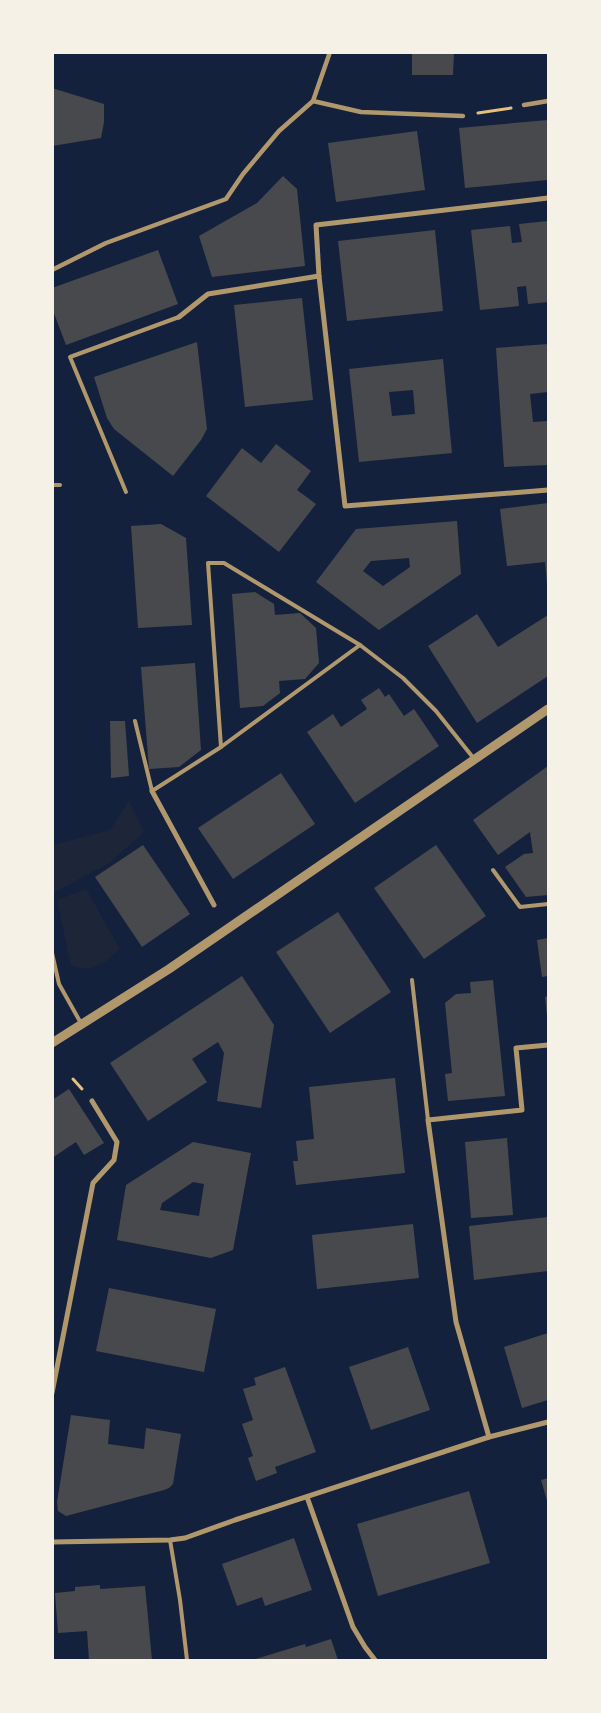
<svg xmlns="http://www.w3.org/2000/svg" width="601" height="1713" viewBox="0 0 601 1713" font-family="'IBM Plex Serif',serif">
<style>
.green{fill:#1d2539}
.building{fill:#48494c;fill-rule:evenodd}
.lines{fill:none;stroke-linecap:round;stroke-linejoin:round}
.path{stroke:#e5c07b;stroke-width:3}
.service{stroke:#b1986c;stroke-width:4}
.pedestrian{stroke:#b1986c;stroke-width:4.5}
.minor{stroke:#b1986c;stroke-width:5}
.tertiary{stroke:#b1986c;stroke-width:9}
</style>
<rect width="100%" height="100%" fill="#14213d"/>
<g class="green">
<path d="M129 801 144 832 109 863 53 893V845L110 830Z"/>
<path d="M86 889 120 949 106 961 88 969 71 966 57 900Z"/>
</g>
<g class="building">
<path d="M412 52H454L453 75H412Z"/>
<path d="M52 88 104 104V122L101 138 52 146Z"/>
<path d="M548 120V180L465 188 459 128Z"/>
<path d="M417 131 425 190 336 202 328 143Z"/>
<path d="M283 176 297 189 305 266 212 277 199 236 257 203Z"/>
<path d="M548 221V302L528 304 526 286 517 287 519 306 480 310 471 230 510 226 512 243 522 242 519 224Z"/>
<path d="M435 230 443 311 347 321 338 241Z"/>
<path d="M158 250 178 304 66 345 52 308V288Z"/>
<path d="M302 298 313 400 245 407 234 305Z"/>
<path d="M197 342 207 429 201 440 173 476 114 429 107 418 94 377Z"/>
<path d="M548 344V392L530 394 533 422 548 421V465L504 467 496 348Z"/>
<path d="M443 359 452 453 359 462 349 369ZM413 390 415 414 392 416 389 392Z"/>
<path d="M276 444 311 471 297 490 316 504 279 552 206 496 242 448 261 463Z"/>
<path d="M548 503V584H547L545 562 507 566 500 509Z"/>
<path d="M457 521 461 574 379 630 316 582 356 529ZM409 558 410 567 383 586 363 571 371 561Z"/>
<path d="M161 524 186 538 192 625 138 628 131 526Z"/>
<path d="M255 592 274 604 275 615 300 613 316 628 319 663 305 679 279 681 280 693 263 706 240 708 232 594Z"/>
<path d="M477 614 498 647 548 615V676L477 723 428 646Z"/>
<path d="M195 663 201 750 179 767 149 769 141 667Z"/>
<path d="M379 688 385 697 389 694 404 716 414 709 439 746 355 803 307 732 333 714 341 727 367 709 361 700Z"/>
<path d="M110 721H125L129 776 111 778Z"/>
<path d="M548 766V895L526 897 505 867 524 854 533 853 530 832 498 855 473 820Z"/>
<path d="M281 773 315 824 233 879 198 828Z"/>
<path d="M143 845 190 914 142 947 95 877Z"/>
<path d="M436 845 486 916 424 959 374 888Z"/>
<path d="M338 912 391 992 330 1033 276 952Z"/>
<path d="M548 938V976L542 977 537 940Z"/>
<path d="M242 976 274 1025 261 1108 217 1101 224 1053 218 1042 192 1059 207 1082 148 1121 110 1063Z"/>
<path d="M493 980 505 1096 448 1101 445 1074 452 1073 445 1003 456 994 471 993 470 982Z"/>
<path d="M548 996V1016H547L545 997Z"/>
<path d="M395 1078 405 1173 296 1185 293 1161H298L296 1141 314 1139 309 1087Z"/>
<path d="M69 1089 104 1143 84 1155 76 1142 52 1158V1100Z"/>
<path d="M507 1138 513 1215 471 1218 465 1142Z"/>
<path d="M193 1142 251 1153 233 1250 211 1258 117 1240 126 1185ZM193 1182 204 1184 199 1216 160 1210 162 1203Z"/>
<path d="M548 1217V1271L474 1280 469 1226Z"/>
<path d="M413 1224 419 1278 317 1289 312 1235Z"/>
<path d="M109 1288 216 1309 204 1372 96 1351Z"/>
<path d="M548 1333V1400L522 1408 504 1347Z"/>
<path d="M408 1347 430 1410 371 1430 349 1367Z"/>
<path d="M285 1367 316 1452 275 1467 277 1473 256 1481 248 1458 253 1456 242 1424 253 1420 243 1389 256 1385 254 1378Z"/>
<path d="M71 1415 110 1420 108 1444 144 1449 146 1428 181 1434 173 1484 169 1488 164 1490 66 1516 58 1511 57 1502Z"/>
<path d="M548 1478V1504L541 1480Z"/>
<path d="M469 1491 490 1563 378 1596 357 1524Z"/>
<path d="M294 1538 312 1590 265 1606 262 1597 237 1606 222 1564Z"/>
<path d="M100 1585V1589L145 1586 152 1660H89L87 1631 58 1633 55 1593 75 1591V1587Z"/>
<path d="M331 1639 338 1660H252L305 1644 306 1647Z"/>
</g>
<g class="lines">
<g class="path">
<path d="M478 113 511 108"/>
<path d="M73 1079 82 1089"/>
</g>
<g class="service">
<path d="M52 485H60"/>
<path d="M126 492 70 357 179 317"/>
<path d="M135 721 152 791 221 747 360 645 403 678 436 711 475 760"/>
<path d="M221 747 208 563H224L360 645"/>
<path d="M493 870 520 907 548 904"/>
<path d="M52 953 59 984 82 1025"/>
<path d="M412 980 428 1120"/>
<path d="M170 1540 180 1600 187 1660"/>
</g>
<g class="pedestrian">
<path d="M313 101 361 112 463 116"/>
<path d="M524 105 548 101"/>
<path d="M52 270 106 243 226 199 243 174 279 131 313 101 330 52"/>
</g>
<g class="minor">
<path d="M548 198 316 225 319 276 345 506 548 490"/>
<path d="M179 317 208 294 319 276"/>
<path d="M152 791 214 905"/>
<path d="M52 1393 93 1183 114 1160 117 1142 92 1101"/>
<path d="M489 1437 456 1322 428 1120 522 1110 516 1048 548 1045"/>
<path d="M307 1497 353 1627 365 1647 375 1660"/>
<path d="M52 1542 170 1540 185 1538 235 1520 489 1437 548 1422"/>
</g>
<path class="tertiary" d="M52 1043 169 969 548 709"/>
</g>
<rect width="601" height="1713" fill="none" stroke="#f6f1e7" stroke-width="108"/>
</svg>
